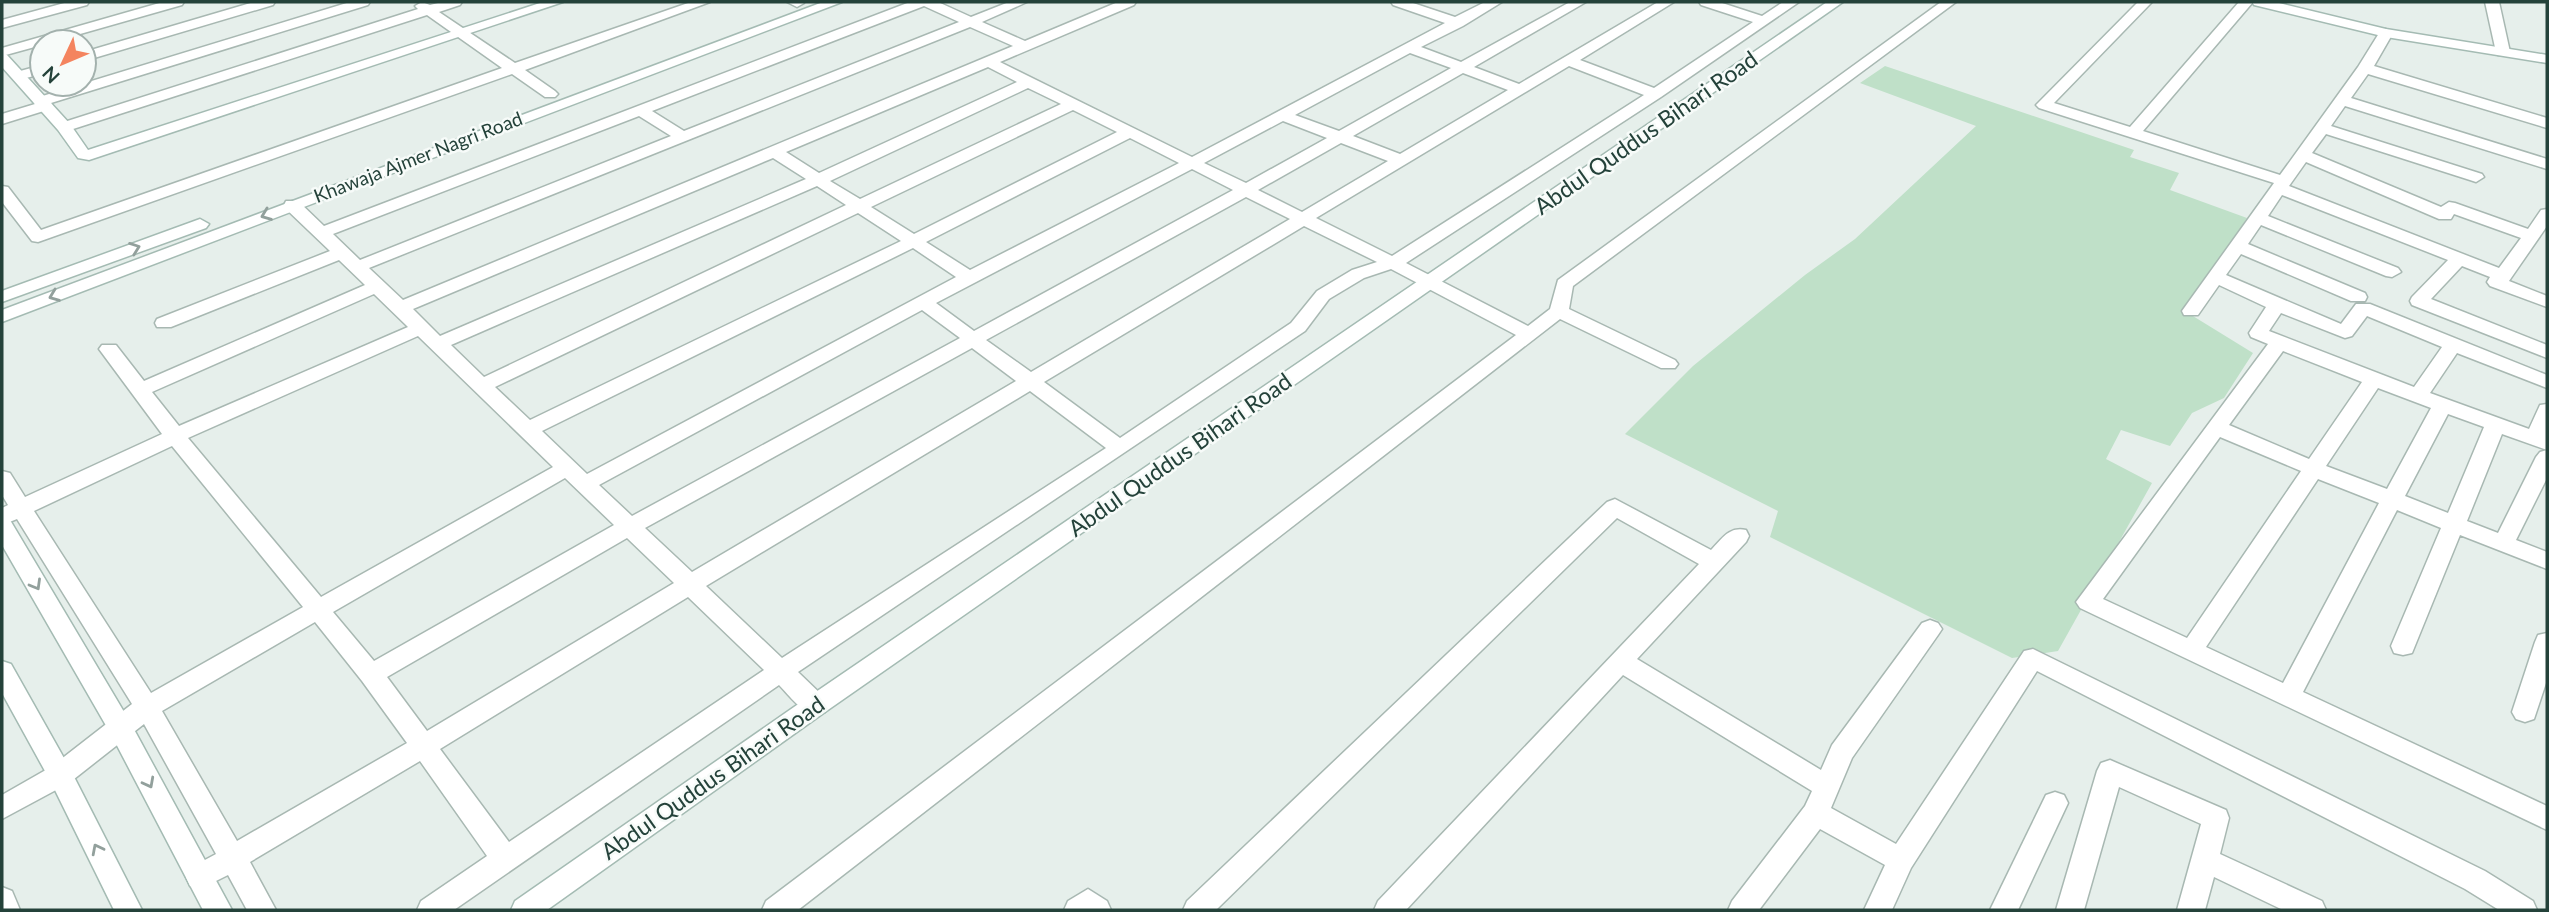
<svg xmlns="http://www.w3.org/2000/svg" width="2549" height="912" viewBox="0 0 2549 912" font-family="Lato,sans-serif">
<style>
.green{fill:#bfe0c8}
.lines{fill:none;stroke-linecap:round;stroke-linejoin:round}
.street-casing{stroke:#a8b8b2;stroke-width:3}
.secondary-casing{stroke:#a4bbb3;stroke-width:3}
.street{fill:#fff;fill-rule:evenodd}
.secondary{fill:#fff;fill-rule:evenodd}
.oneway{stroke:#92a09c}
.labels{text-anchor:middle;stroke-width:5;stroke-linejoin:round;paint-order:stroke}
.far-street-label{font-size:19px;fill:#24423a;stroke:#f7fbf9}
.street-label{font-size:23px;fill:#24423a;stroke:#f7fbf9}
</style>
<rect width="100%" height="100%" fill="#e6efeb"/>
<path class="green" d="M1885 66 2134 150 2130 157 2179 173 2170 190 2247 218 2188 313 2253 353 2224 398 2192 413 2170 446 2121 430 2106 459 2152 483 2058 651 2012 658 1770 537 1778 511 1625 434 1693 366 1805 275 1855 239 1976 126 1860 83Z"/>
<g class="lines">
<defs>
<g id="street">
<path d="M68 2H89L87 5 2 28V20Z"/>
<path d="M163 2H184L182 5 52 42H42V45L2 56V48Z"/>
<path d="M254 2H275L273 5 84 61V52Z"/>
<path d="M350 2H370L368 5 51 103 53 106 50 109 2 124V114L35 104 33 101 36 98Z"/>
<path d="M422 2 430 5 442 2H462L460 5 439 12 515 63 691 2H710L525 70 555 91 558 94 555 97H545L512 74 38 242 32 241 2 202V186L8 187 41 230 502 68 427 15 70 130 64 132 56 127 58 124 418 9 415 6Z"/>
<path d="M787 2H803L804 3 797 7Z"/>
<path d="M910 2H938L971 17 1009 2H1027L982 22 1025 41 1118 2H1136L1134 5 1000 62 1192 157 1445 23 1393 5 1391 2H1410L1455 17 1485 2H1502L1463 26 1421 47 1461 62 1570 2H1586L1474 67 1519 84 1658 2H1674L1580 60 1654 88 1753 22 1701 5 1699 2H1719L1762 16 1783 2H1799L1661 97 1406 263 1528 326 1550 309 1558 280 1941 2H1956L1573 286 1569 309 1675 360 1678 364 1675 368H1661L1560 319 798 910H762L766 901 1516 335 1391 269 1364 278 1329 299 1305 331 798 672 825 698 829 705 825 712C805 719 792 698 779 685L454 910H417L421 901 487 856 420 761 250 862 276 910H247L228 875 200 889 190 886 186 877 190 868 216 854 144 724 69 783 2 819V795L51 767 132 704 17 519 2 525V508L8 505 2 495V471L10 473 25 497 162 434 102 353 99 349 102 345H116L144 381 365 285 339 260 171 327H157L155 323 157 319 330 251 286 209 284 205 286 201H298L324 226ZM924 6 959 22 684 131 652 111ZM970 27 1013 46 403 300 369 268ZM1410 53 1451 68 1339 131 1295 115ZM1569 66 1644 95 1392 256 1316 218ZM988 67 1017 82 819 173 786 152ZM1463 73 1508 90 1400 154 1353 136ZM1028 88 1061 104 860 199 830 181ZM1073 110 1117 132 914 234 871 207ZM639 116 671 136 360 260 333 234ZM1283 121 1327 138 1246 183 1204 163ZM1130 138 1179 163 970 270 926 242ZM1341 143 1388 161 1302 212 1258 190ZM773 158 806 179 440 336 413 309ZM1192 169 1233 190 974 331 936 303ZM817 186 846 205 484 377 451 345ZM1246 197 1290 219 1031 372 986 340ZM858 213 901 241 530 420 495 387ZM1304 226 1377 262 1352 270 1317 291 1291 323 1120 438 1044 382ZM913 248 956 277 587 474 542 431ZM374 294 408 327 179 426 152 392ZM922 310 960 338 632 516 599 485ZM418 336 553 467 321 597 188 438ZM972 348 1016 381 692 572 645 528ZM1030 391 1106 448 782 658 706 586ZM172 446 303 607 151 693 34 511ZM565 478 614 525 374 661 333 612ZM627 538 674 583 427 731 387 677ZM688 597 764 670 509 842 440 749ZM315 622 362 681 407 743 237 841 162 711Z"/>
<path d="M2138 2H2152L2054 103 2130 127 2239 2H2253L2143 131 2280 175 2358 67 2381 30 2386 29 2393 33 2374 66 2547 118V128L2368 74 2351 98 2547 159V169L2345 106 2331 126 2482 174 2484 177 2476 182 2470 180 2326 134 2312 153 2441 207 2449 202 2455 203 2528 229 2541 210 2547 209V226L2509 281 2547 296V307L2490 286 2487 282 2490 277 2462 266 2431 299 2547 345V358L2412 305 2410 301 2412 297 2448 260 2282 195 2268 216 2398 268 2401 272 2392 277 2386 276 2261 225 2248 244 2365 293 2367 297 2365 301H2351L2241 254 2226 275 2341 324 2356 304H2370L2547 375V388L2457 353 2430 393 2529 429 2540 405 2547 404V450L2502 434 2467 521 2498 533 2536 457 2540 452 2547 450V478L2516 540 2547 552V569L2460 535 2412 653 2403 655 2394 653 2391 646 2441 528 2397 510 2303 692 2547 806V830L2080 608 2076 602 2268 344 2251 337 2249 333 2266 307 2219 285 2198 315H2184L2182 311 2274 183 2039 108 2036 105ZM2306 162 2439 219H2451L2454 214 2521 238 2499 268 2289 186ZM2281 313 2345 338 2352 336 2367 316 2442 347 2414 387 2269 331ZM2283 351 2362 382 2309 459 2229 425ZM2378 388 2431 408 2387 489 2326 466ZM2448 414 2484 427 2448 513 2405 496ZM2220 437 2301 471 2187 638 2103 599ZM2318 479 2379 503 2283 683 2206 647Z"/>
<path d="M2485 2H2499L2510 52 2508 55H2498L2496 52Z"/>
<path d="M42 65V74L18 80 11 76 13 73Z"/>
<path d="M1615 499 1711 550C1722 539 1729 526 1746 530L1749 536 1746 542 1637 659 1821 770 1832 745 1922 623 1930 620 1938 623 1942 629 1938 635 1852 758 1831 808 1896 844 2024 651 2033 649 2485 871 2533 901 2537 910H2499L2465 889 2037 671 1911 868 1892 910H1864L1885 865 1820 829 1759 910H1728L1732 901 1805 806 1812 791 1623 675 1406 910H1374L1378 901 1699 564 1617 518 1216 910H1183L1187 901 1607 502Z"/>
<path d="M2547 633V680L2534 719 2525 722 2516 719 2512 712 2535 642 2538 635Z"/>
<path d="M2110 760 2226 810 2229 818 2220 854 2322 901 2326 910H2283L2214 877 2205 910H2177L2201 824 2119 787 2084 910H2056L2097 771 2101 763Z"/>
<path d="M2055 792 2064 795 2068 803 2018 910H1990L2046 795Z"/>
<path d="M2 887 12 891 20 910H2Z"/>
<path d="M1088 889 1107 901 1111 910H1064L1068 901Z"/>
</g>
<g id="secondary">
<path d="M543 2H563L89 160 78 158 58 130 2 67V54L7 55 70 124 88 150Z"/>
<path d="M823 2H842L2 322V310Z"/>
<path d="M1827 2H1843L825 712 547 910H511L515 901 807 698Z"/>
<path d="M2252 2H2275L2386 29 2547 55V63L2386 37 2254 5Z"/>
<path d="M200 219 209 224 206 228 2 302V291Z"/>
<path d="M2 518 10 520 130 722 232 910H203L112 736 2 545Z"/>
<path d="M2 661 11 664 69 767 142 910H114L51 782 2 693Z"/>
</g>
</defs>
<use href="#street" class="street-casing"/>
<use href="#secondary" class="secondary-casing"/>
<use href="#street" class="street"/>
<use href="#secondary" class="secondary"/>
</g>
<defs><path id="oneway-chevron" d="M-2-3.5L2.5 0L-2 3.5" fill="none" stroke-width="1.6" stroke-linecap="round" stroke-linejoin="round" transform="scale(1.75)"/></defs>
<g class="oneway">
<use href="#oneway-chevron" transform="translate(266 215) rotate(159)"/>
<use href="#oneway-chevron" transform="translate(135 248) rotate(-20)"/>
<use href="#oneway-chevron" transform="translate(54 296) rotate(159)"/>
<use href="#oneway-chevron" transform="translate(36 585) rotate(60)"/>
<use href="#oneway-chevron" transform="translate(149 783) rotate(62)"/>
<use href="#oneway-chevron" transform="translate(97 849) rotate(-117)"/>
</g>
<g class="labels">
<g class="far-street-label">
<text transform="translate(418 157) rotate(-21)" y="7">Khawaja Ajmer Nagri Road</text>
</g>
<g class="street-label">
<text transform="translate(1646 133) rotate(-35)" y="8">Abdul Quddus Bihari Road</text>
<text transform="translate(1180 455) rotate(-35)" y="8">Abdul Quddus Bihari Road</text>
<text transform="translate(713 778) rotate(-35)" y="8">Abdul Quddus Bihari Road</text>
</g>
</g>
<rect width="2549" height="912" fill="none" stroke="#24423a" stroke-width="7"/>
<g transform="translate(63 63) rotate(226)"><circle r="33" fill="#f7fbf9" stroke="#a3b1ad" stroke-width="2"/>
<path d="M0-5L12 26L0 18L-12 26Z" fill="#f4845f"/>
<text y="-10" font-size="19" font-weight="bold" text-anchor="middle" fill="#24423a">N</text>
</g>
</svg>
